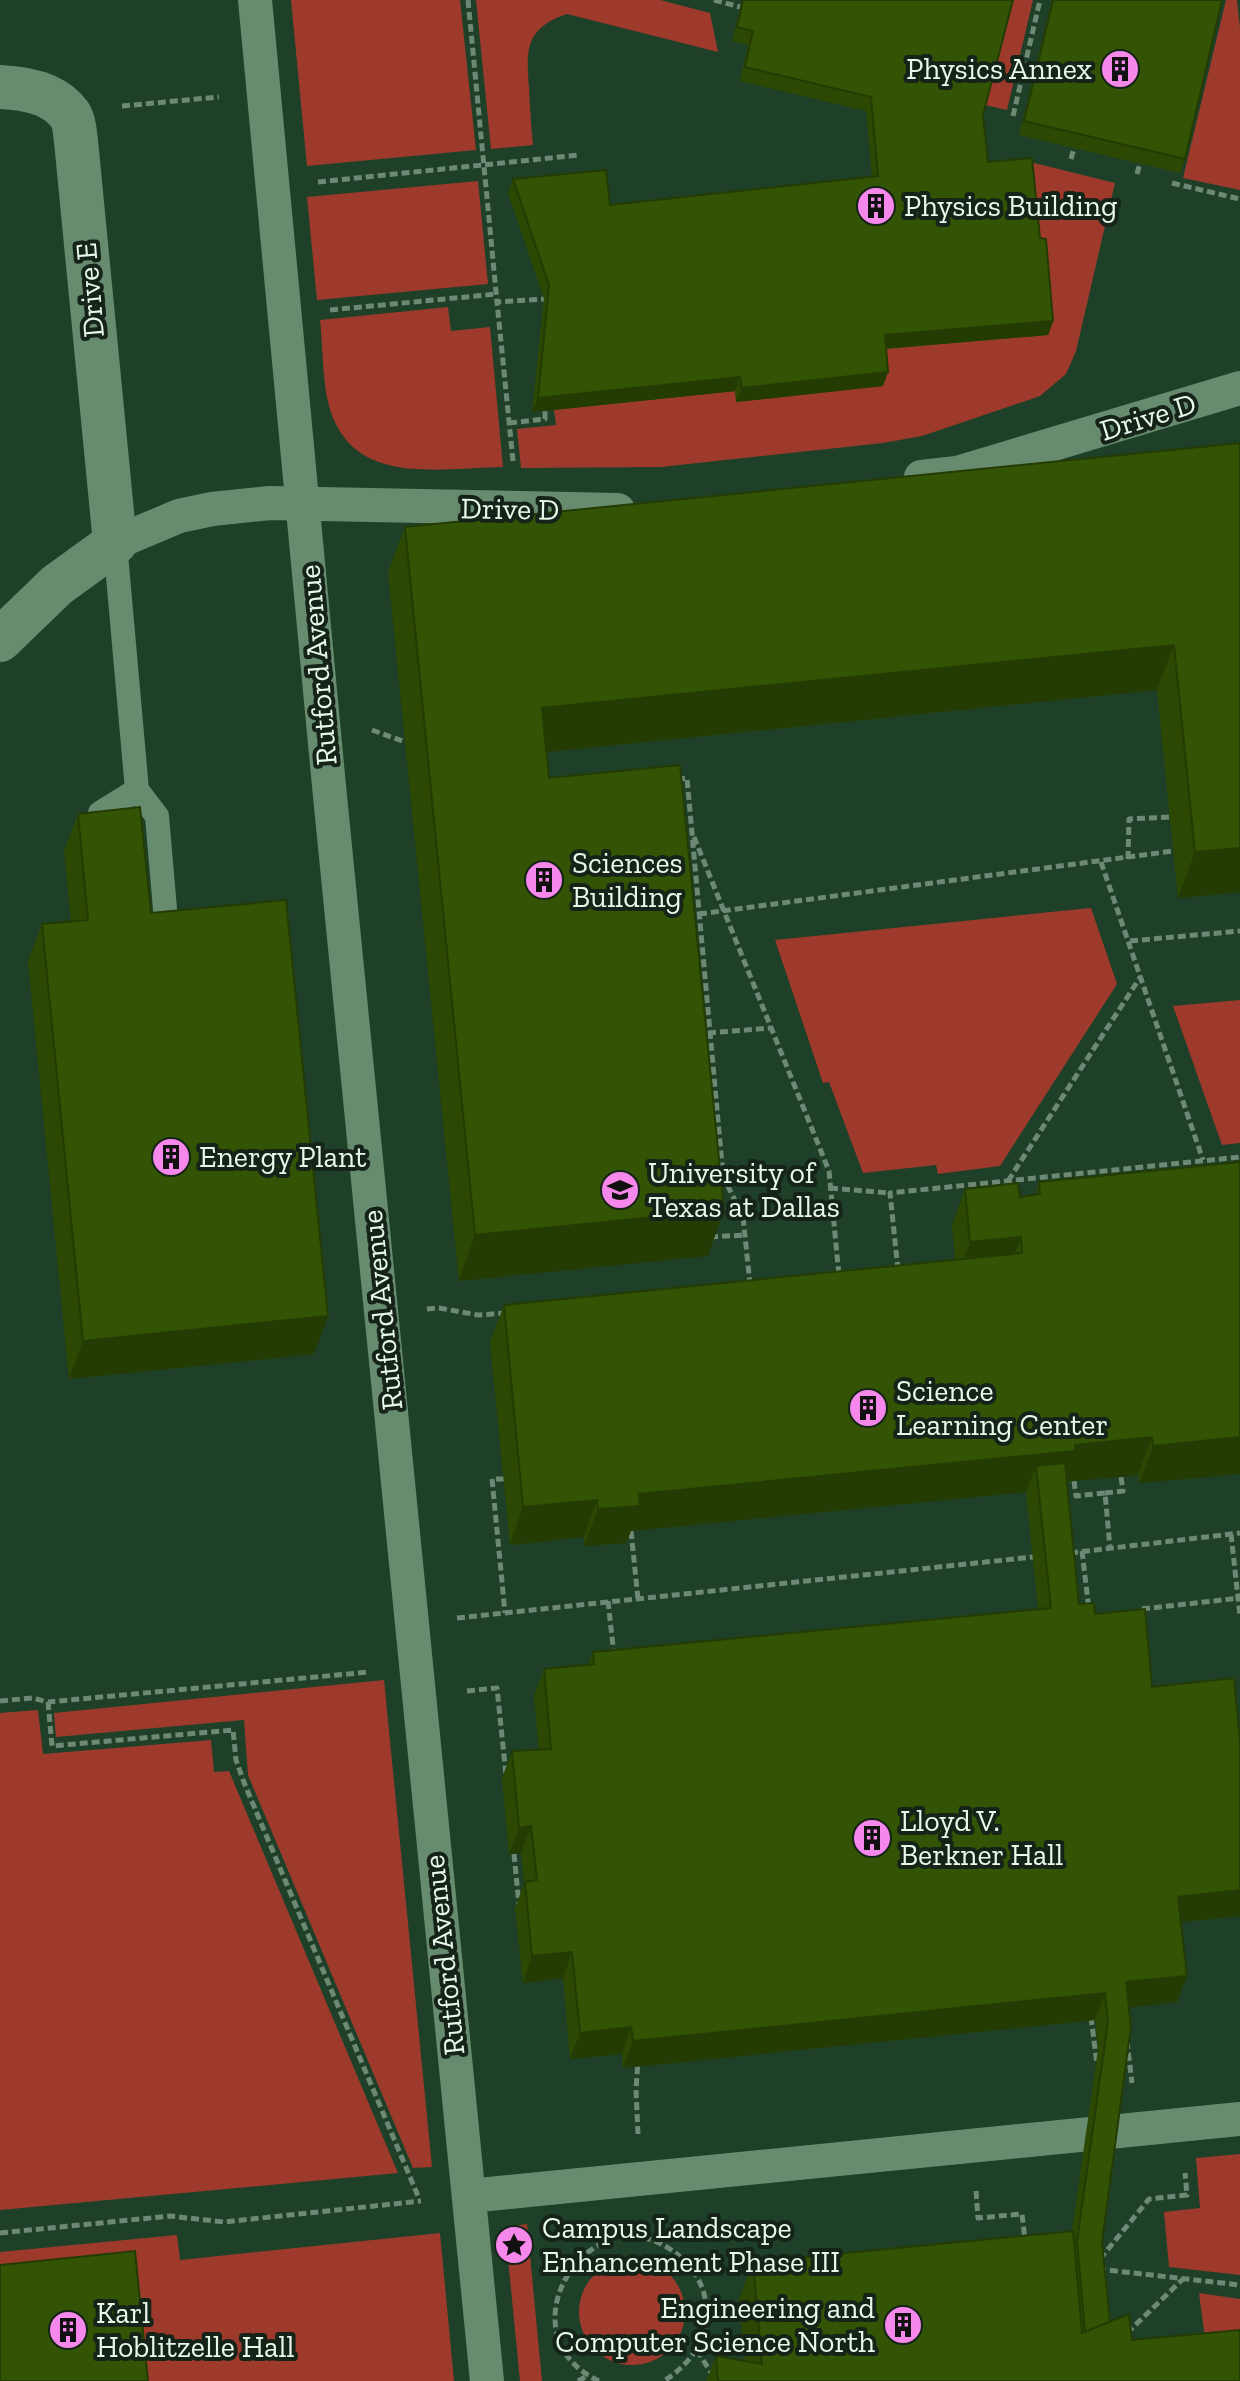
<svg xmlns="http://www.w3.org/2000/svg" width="1240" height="2381" viewBox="0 0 1240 2381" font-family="'Zilla Slab',serif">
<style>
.green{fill:#9d3a2b}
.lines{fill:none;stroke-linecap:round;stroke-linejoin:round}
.path{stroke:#6d8874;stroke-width:5;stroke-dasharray:8 4;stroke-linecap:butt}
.service{stroke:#678b6f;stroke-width:24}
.pedestrian{stroke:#678b6f;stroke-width:34}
.minor{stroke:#678b6f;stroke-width:44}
.wall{fill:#2c4803}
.shaded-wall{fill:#243b03}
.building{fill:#335404;stroke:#243b03;stroke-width:2}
.labels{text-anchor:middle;stroke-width:8;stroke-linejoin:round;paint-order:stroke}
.poi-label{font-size:30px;fill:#e7faea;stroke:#152318;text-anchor:start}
.street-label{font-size:30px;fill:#e7faea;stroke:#152318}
</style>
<rect width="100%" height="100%" fill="#1f4028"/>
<g class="green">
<path d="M291 0H460L476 150 307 166Z"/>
<path d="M476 0H660L710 13 718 52 567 14C525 28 526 50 529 88 530 107 531 126 533 145L491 149Z"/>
<path d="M1012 0H1033L1007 110 985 105Z"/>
<path d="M1226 0H1237L1240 28V190L1183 178Z"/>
<path d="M1026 161 1115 183 1076 351 1066 374 1040 396 922 436 883 443 661 467 521 468 517 429 556 425 554 410 735 391 737 402 880 349Z"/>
<path d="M478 181 488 284 317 300 307 197Z"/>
<path d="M448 307 451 331 490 327 503 467C436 468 352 487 329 406 322 379 323 347 320 320Z"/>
<path d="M1091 908 1117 984 1000 1166 938 1174 936 1165 863 1173 829 1082 823 1083 775 940Z"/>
<path d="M1240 1000V1143L1222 1145 1173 1006Z"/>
<path d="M384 1680 432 2167 413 2168 248 1775 244 1720 56 1737 54 1713Z"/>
<path d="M38 1710 43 1754 211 1740 214 1772 229 1771 398 2173 0 2210V1713Z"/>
<path d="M1240 2154V2275L1169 2267 1164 2212 1200 2208 1196 2158Z"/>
<path d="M527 2224 542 2381H520L506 2238 513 2226Z"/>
<path d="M440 2233 454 2381H142L0 2278V2252L177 2235 180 2260Z"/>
<circle cx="632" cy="2312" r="53"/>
<path d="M1199 2293 1240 2299V2366L1209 2369Z"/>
</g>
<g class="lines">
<g class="path">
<path d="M468 0 497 302"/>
<path d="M714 0 740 7"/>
<path d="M122 106 219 97"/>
<path d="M1013 116 1040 0"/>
<path d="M1071 159 1074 148"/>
<path d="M1137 174 1140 163"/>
<path d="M318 182 579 155"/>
<path d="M1172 183 1240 199"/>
<path d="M330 310 497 294"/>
<path d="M509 423 545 419V411"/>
<path d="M513 461 497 302 544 299"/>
<path d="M372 730 405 742"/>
<path d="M677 779 687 778 723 1176 743 1217 750 1284"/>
<path d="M694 837 829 1171 839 1276"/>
<path d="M1128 859 1129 819 1170 817"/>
<path d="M1101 862 1203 1160"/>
<path d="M699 914 1173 851"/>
<path d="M1130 941 1240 931"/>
<path d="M708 1033 771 1028"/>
<path d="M1008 1181 1141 976"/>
<path d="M830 1188 890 1193"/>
<path d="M710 1237 745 1235"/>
<path d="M898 1270 890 1193 1240 1157"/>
<path d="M427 1309 439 1308 478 1315 505 1313"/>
<path d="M504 1479H492L505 1613"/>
<path d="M1074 1481 1076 1496 1105 1493 1110 1548"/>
<path d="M1105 1493 1123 1491 1121 1477"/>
<path d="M631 1531 638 1599"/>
<path d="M1231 1534 1240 1616"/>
<path d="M1082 1551 1089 1610"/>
<path d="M1070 1553 1240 1533"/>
<path d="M608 1601 614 1655"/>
<path d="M1142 1609 1240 1598"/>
<path d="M457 1618 1033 1557"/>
<path d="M467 1691 497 1688 506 1775"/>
<path d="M0 1701 32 1698 48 1702 369 1672"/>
<path d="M48 1702 52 1746 233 1730 236 1760 245 1785 418 2196"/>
<path d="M514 1854 519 1905"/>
<path d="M1091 2017 1097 2064"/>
<path d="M1127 2041 1132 2083"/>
<path d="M638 2134 636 2090 638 2060"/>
<path d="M976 2191 978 2218 1022 2214 1025 2240"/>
<path d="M0 2233 170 2216 224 2222 421 2201"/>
<path d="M1100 2259 1149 2199 1187 2195 1185 2173"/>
<path d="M1098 2269 1240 2285"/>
<path d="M1127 2333 1183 2279"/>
<path d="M697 2350 716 2381"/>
<path d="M578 2381 587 2376"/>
<path d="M599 2381C497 2334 593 2185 678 2255 693 2267 705 2286 706 2306 709 2340 690 2364 664 2381"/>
</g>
<g class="service">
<path d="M137 790 157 816 168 944"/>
<path d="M100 813 137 790 115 543"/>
</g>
<g class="pedestrian">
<path d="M255 0 329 786 487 2381"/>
<path d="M921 477 957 473 1240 388"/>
<path d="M115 543 179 516 212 509 270 503 618 510"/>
<path d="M469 2196 1240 2119"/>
</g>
<path class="minor" d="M0 87C24 88 55 93 70 115 74 121 75 133 76 141L115 543 57 585 0 640"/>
</g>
<g class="wall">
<path d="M742 0H1013L983 115 988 162 1040 238 1053 321 1048 335 886 349 883 386 736 402 735 391 532 412 544 299 508 193 513 179 610 205 872 176 866 111 740 81 748 45 732 41Z"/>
<path d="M1052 0H1222L1185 159 1180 173 1019 135Z"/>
<path d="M1240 443V892L1178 898 1157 690 547 752 549 778 708 1256 459 1281 388 572 405 527Z"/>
<path d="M78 814 151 913 328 1316 314 1354 69 1379 28 961 42 924 71 921 64 851Z"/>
<path d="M1240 1162V1474L1139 1483 1138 1475 1067 1481 1079 1604 1095 1614 1152 1687 1240 1916 1181 1922 1187 1976 1177 2002 1129 2007 1102 2242 1110 2322 1132 2340 1240 2381H706L716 2356 745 2361 739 2299 753 2262 1072 2231 1098 2049 1095 2020 623 2068 622 2054 570 2059 563 1978 523 1983 515 1909 524 1883 521 1853 509 1854 502 1778 512 1751 539 1750 534 1696 544 1669 588 1664 593 1652 1038 1609 1026 1492 631 1531 626 1543 584 1546V1537L510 1545 490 1342 504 1305 955 1260 952 1226 965 1189 1020 1197 1035 1195 1039 1182Z"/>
</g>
<g class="shaded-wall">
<path d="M1053 321 1048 335 880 349 885 335Z"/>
<path d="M888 372 883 386 736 402 742 388Z"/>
<path d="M740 377 735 391 532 412 538 398Z"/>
<path d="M1174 645 1157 690 526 754 542 708Z"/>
<path d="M1240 848V892L1178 898 1195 852Z"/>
<path d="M724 1210 708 1256 459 1281 475 1235Z"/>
<path d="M1021 1237 1007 1274 957 1280 970 1242Z"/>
<path d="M328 1316 314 1354 69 1379 83 1341Z"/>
<path d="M1152 1437 1138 1475 1064 1482 1036 1466 1026 1492 631 1531 626 1543 584 1546 598 1509 639 1494 1075 1445Z"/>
<path d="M1240 1437V1474L1139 1483 1153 1446Z"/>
<path d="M597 1500 584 1537 510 1545 523 1507Z"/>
<path d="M531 1826 521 1853 509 1854 519 1828Z"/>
<path d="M1240 1890V1916L1168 1923 1178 1897Z"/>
<path d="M572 1952 563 1978 523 1983 532 1956Z"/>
<path d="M1187 1976 1177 2002 1117 2009 1126 1982Z"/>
<path d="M1105 1993 1095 2020 623 2068 633 2041Z"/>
<path d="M631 2027 622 2054 570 2059 580 2033Z"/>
</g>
<g class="building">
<path d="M743 0H1013L983 115 988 162 1032 158 1040 238 1046 239 1053 321 885 335 888 372 742 388 740 377 538 398 549 285 513 179 606 170 610 205 878 176 871 97 745 67 753 31 737 27Z"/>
<path d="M1053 0H1222L1185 159 1024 121Z"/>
<path d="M1240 443V848L1195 852 1174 645 542 708 549 778 680 765 724 1210 475 1235 405 527Z"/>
<path d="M140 807 151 913 286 900 328 1316 83 1341 42 924 88 920 78 814Z"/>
<path d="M1240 1162V1437L1153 1446 1152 1437 1075 1445V1451L639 1494 640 1506 598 1509 597 1500 523 1507 504 1305 1022 1253 1021 1237 970 1242 965 1189 1018 1183 1020 1197 1040 1194 1039 1182Z"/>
<path d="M1065 1463 1079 1604 1094 1603 1095 1614 1145 1609 1152 1687 1234 1678 1240 1742V1890L1178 1897 1187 1976 1126 1982 1131 2026 1102 2242 1110 2322 1085 2332 1077 2241 1108 2022 1105 1993 633 2041 631 2027 580 2033 572 1952 532 1956 525 1882 537 1880 531 1826 519 1828 512 1751 551 1749 544 1669 594 1664 593 1652 1051 1608 1036 1466Z"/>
<path d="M1073 2231 1082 2333 1129 2314 1132 2340 1240 2330V2381H718L716 2356 762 2364 753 2262Z"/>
<path d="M135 2251 148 2381H0V2265Z"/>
</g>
<defs>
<symbol id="building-disc" viewBox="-11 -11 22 22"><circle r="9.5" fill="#f788eb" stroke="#152318"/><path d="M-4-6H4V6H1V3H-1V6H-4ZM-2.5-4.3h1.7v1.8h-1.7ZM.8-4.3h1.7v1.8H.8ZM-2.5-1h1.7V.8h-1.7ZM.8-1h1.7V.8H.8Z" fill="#111"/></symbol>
<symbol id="university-disc" viewBox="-11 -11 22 22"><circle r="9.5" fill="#f788eb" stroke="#152318"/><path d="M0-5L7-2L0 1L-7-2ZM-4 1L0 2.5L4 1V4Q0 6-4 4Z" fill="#111"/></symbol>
<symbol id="sight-disc" viewBox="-11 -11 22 22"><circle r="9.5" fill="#f788eb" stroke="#152318"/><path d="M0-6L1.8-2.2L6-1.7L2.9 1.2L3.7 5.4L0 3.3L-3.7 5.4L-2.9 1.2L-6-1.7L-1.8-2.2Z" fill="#111"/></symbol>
</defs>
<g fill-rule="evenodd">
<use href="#building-disc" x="1098" y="47" width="44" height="44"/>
<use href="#building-disc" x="854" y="184" width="44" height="44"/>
<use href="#building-disc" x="522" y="858" width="44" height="44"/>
<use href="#building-disc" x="149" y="1135" width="44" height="44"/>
<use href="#university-disc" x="598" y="1168" width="44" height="44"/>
<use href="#building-disc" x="846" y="1386" width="44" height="44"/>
<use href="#building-disc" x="850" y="1816" width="44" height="44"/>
<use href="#sight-disc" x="492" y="2223" width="44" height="44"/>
<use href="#building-disc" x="881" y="2303" width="44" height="44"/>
<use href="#building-disc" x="46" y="2308" width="44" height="44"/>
</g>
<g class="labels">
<g class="poi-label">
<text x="1092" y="79" text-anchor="end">Physics Annex</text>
<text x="904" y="216">Physics Building</text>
<text x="572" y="873">Sciences<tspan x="572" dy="34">Building</tspan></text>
<text x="199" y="1167">Energy Plant</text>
<text x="648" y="1183">University of<tspan x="648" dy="34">Texas at Dallas</tspan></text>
<text x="896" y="1401">Science<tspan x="896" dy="34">Learning Center</tspan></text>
<text x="900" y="1831">Lloyd V.<tspan x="900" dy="34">Berkner Hall</tspan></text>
<text x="542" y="2238">Campus Landscape<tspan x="542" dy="34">Enhancement Phase III</tspan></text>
<text x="875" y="2318" text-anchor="end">Engineering and<tspan x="875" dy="34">Computer Science North</tspan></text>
<text x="96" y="2323">Karl<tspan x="96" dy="34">Hoblitzelle Hall</tspan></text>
</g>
<g class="street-label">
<text transform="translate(90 290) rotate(-95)" y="10">Drive E</text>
<text transform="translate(1148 417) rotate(-17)" y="10">Drive D</text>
<text transform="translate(510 509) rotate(1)" y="10">Drive D</text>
<text transform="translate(318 665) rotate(-95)" y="10">Rutford Avenue</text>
<text transform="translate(382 1310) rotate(-96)" y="10">Rutford Avenue</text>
<text transform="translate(444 1955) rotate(-96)" y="10">Rutford Avenue</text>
</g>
</g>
</svg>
